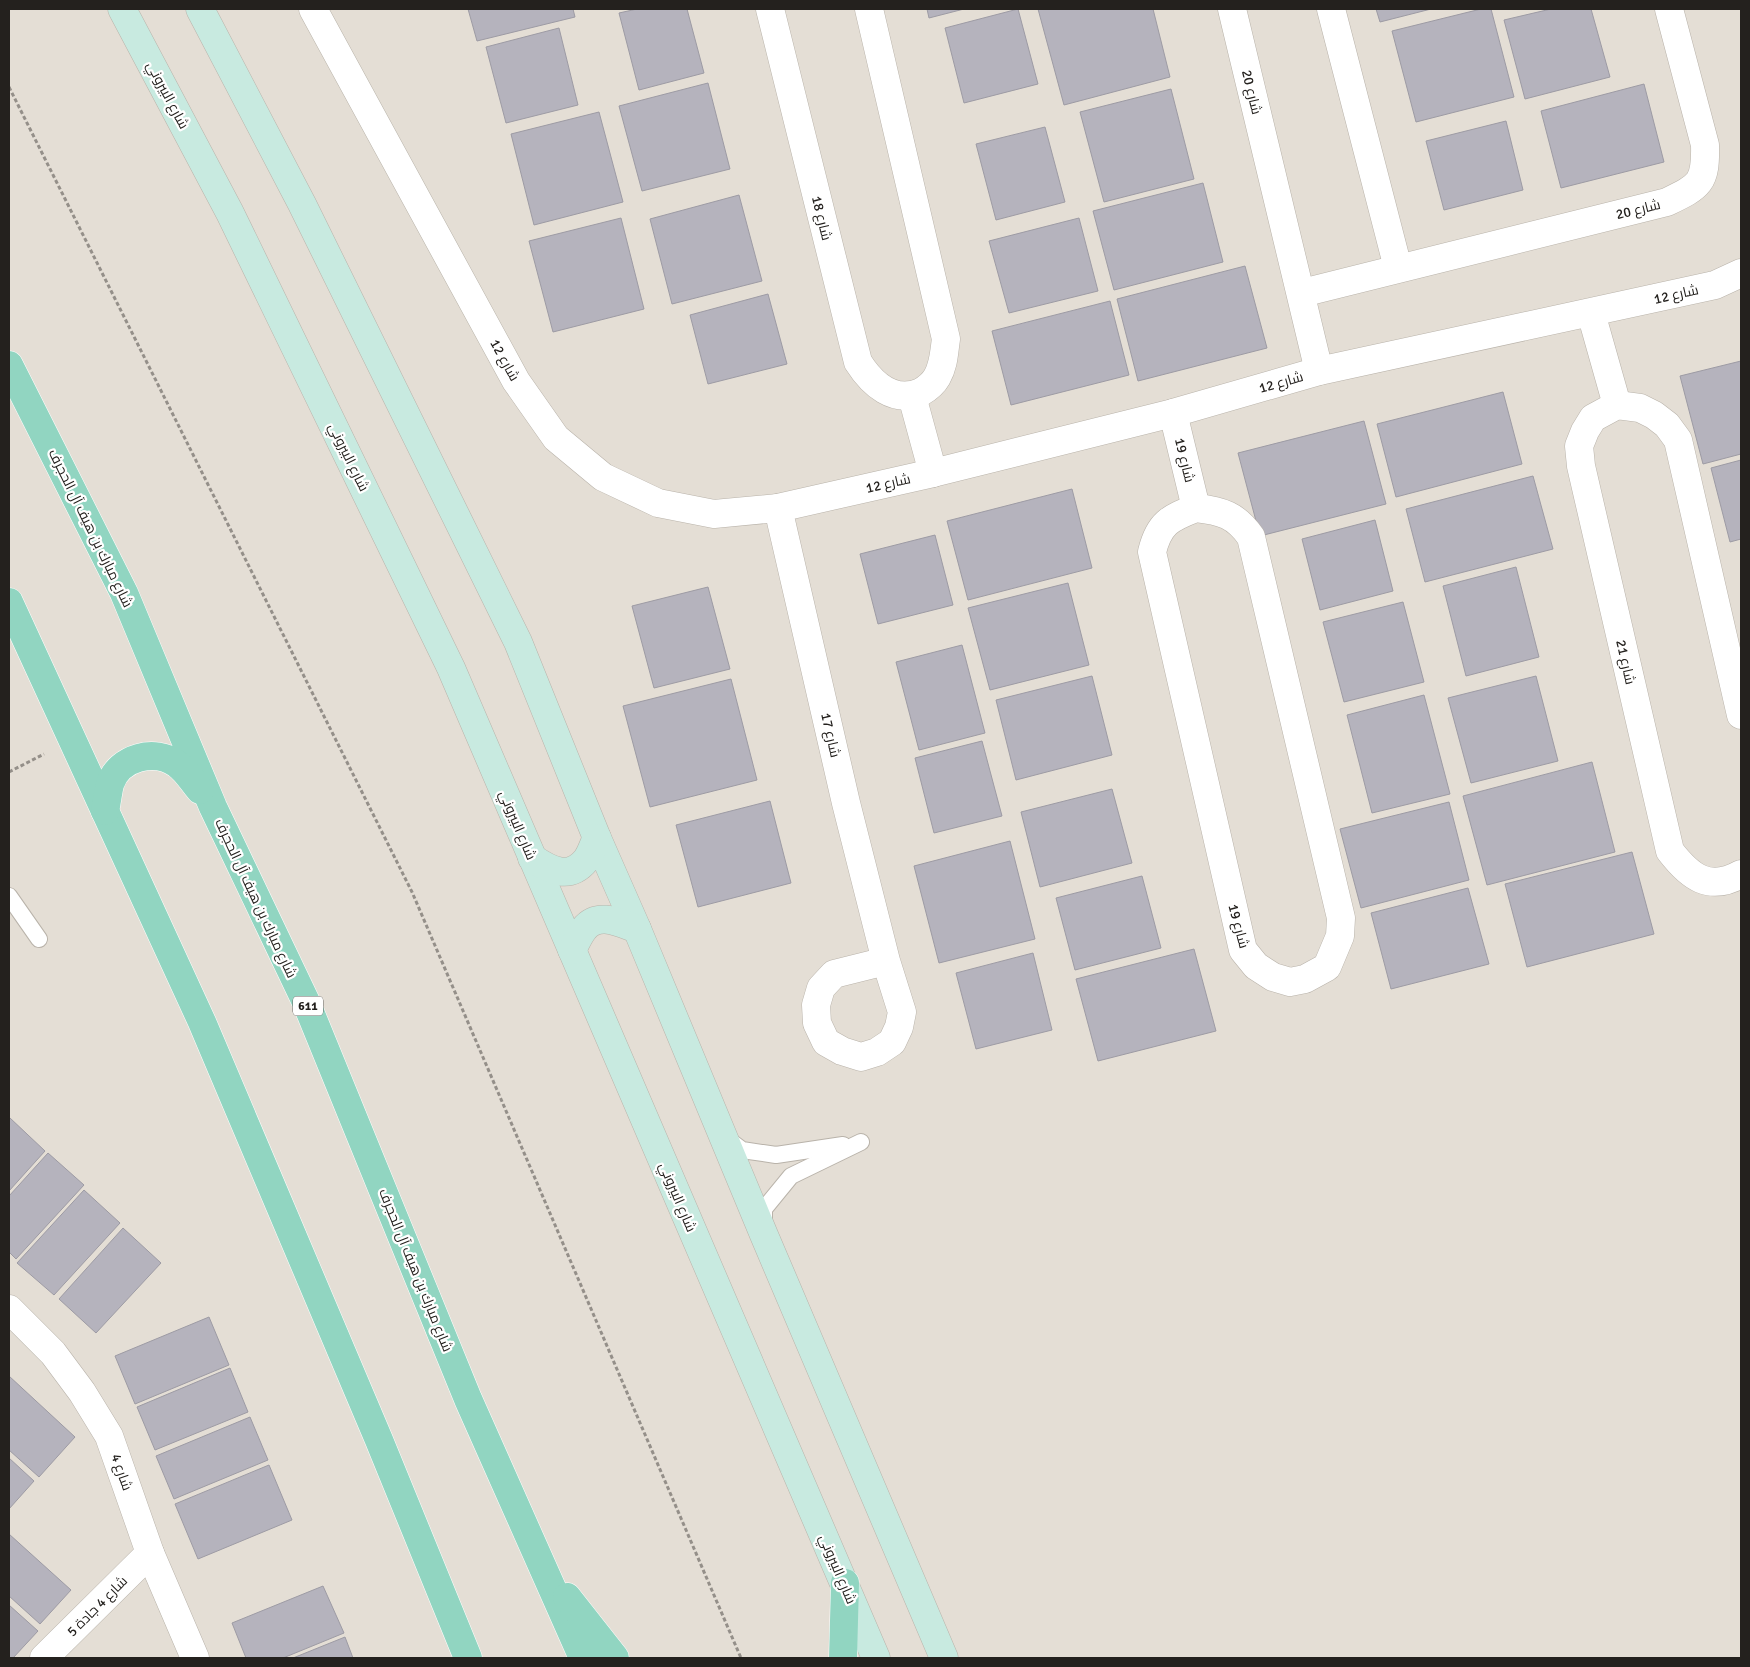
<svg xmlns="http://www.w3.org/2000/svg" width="1750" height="1667" viewBox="0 0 1750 1667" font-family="Signika,Cairo,sans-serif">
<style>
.building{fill:#b5b3bd;stroke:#9d9ba4}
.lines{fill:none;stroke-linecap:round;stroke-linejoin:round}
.lane-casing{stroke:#b9b3aa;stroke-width:18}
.street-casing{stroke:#b9b3aa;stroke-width:29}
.secondary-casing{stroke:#b9b3aa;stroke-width:29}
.primary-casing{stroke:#fff;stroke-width:29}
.path{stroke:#948f89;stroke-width:3;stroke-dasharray:4 2.5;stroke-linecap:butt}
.lane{stroke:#fff;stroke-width:16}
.street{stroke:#fff;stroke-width:28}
.secondary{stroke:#c8eae0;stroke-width:28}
.primary{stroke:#91d5c1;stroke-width:28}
.labels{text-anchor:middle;stroke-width:4.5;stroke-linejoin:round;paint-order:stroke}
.shield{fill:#fff;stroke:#666462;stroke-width:1}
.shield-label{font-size:12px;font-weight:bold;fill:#24211e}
.street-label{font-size:14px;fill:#24211e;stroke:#fff}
</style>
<rect width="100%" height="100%" fill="#e4ded5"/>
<g class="building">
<path d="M468 9H573L575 17 477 41Z"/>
<path d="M637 9H687L704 73 639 90 619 13Z"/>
<path d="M927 9H964L929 18Z"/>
<path d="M1018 9 1038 84 964 103 945 28Z"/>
<path d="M1038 9H1153L1170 77 1064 105Z"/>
<path d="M1376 9H1431L1380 22Z"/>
<path d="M1481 9H1491L1514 97 1416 122 1392 31Z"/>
<path d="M1551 9H1591L1610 77 1525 99 1504 20Z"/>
<path d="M559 28 578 105 506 123 486 47Z"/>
<path d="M708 83 730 169 642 191 619 106Z"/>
<path d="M1644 84 1664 162 1561 188 1541 111Z"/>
<path d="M1171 89 1194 179 1104 202 1080 112Z"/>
<path d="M599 112 623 202 534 225 511 134Z"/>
<path d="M1506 121 1523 190 1444 210 1426 141Z"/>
<path d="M1045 127 1065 202 996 220 976 144Z"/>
<path d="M1203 183 1223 262 1114 290 1093 211Z"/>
<path d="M739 195 762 281 672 304 650 219Z"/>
<path d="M621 218 644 309 553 332 529 241Z"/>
<path d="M1079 218 1098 291 1009 313 989 241Z"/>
<path d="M1245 266 1267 348 1138 381 1117 299Z"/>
<path d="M768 294 787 364 708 384 690 315Z"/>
<path d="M1110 301 1129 375 1011 405 992 331Z"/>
<path d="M1741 361V454L1703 464 1680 376Z"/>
<path d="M1503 392 1522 464 1396 497 1377 424Z"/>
<path d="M1364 421 1386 504 1260 536 1238 453Z"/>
<path d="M1741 460V539L1730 542 1711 468Z"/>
<path d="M1533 476 1553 549 1425 582 1406 509Z"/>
<path d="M1072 489 1092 568 968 600 947 521Z"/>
<path d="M1375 520 1393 591 1320 610 1302 539Z"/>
<path d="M935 535 953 605 878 624 860 554Z"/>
<path d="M1516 567 1539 657 1466 676 1443 586Z"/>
<path d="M1068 583 1089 665 990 690 968 608Z"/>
<path d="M708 587 730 669 654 688 632 606Z"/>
<path d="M1403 602 1424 682 1344 702 1323 622Z"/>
<path d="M962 645 985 733 919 750 896 662Z"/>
<path d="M1092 676 1112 755 1016 780 996 700Z"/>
<path d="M1536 676 1558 761 1471 783 1448 698Z"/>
<path d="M731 679 757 780 650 807 623 706Z"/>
<path d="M1424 695 1450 794 1372 813 1347 715Z"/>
<path d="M982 741 1002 816 934 833 915 758Z"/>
<path d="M1592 762 1615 852 1487 885 1463 796Z"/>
<path d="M1112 789 1132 863 1040 887 1021 812Z"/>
<path d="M770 801 791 883 698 907 676 825Z"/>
<path d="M1449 802 1469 880 1361 908 1340 829Z"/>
<path d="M1010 841 1035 939 939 963 914 866Z"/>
<path d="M1632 852 1654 934 1527 967 1505 884Z"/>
<path d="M1142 876 1161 948 1075 970 1056 898Z"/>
<path d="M1468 888 1489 964 1391 989 1371 913Z"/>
<path d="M1194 949 1216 1031 1098 1061 1076 979Z"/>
<path d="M1033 953 1052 1030 976 1049 956 973Z"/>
<path d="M10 1118 45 1151 9 1191V1119Z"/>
<path d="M48 1153 84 1185 16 1259 9 1252V1196Z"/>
<path d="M84 1190 120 1223 54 1295 17 1263Z"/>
<path d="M123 1228 161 1263 96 1333 59 1299Z"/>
<path d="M209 1317 229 1365 135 1404 115 1356Z"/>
<path d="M230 1368 248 1412 155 1450 137 1407Z"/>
<path d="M9 1376 75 1437 39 1477 9 1450Z"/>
<path d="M250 1417 268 1460 174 1499 156 1456Z"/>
<path d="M9 1458 34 1481 9 1509Z"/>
<path d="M269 1465 292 1520 198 1559 175 1504Z"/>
<path d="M9 1534 71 1590 40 1624 9 1596Z"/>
<path d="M323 1586 344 1633 283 1658H246L232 1623Z"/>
<path d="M9 1605 38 1631 13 1658H9Z"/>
<path d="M345 1637 353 1658H293Z"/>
</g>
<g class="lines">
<defs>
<g id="lane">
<path d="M9 896 39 939"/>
<path d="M726 1138 742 1150 776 1155 843 1145"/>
<path d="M764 1227V1209L791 1176 861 1142"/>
</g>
<g id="street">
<path d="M313 9 516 381 556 438 603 477 658 503 714 514 778 508 933 473 1173 413 1319 371 1715 285 1741 273"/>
<path d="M770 9 858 362C872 384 894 404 921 392 928 388 933 384 937 377 944 365 944 352 946 339L869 9"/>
<path d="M1232 9 1319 371"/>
<path d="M1331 9 1398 268"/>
<path d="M1302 293 1667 202C1700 186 1706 183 1705 145L1669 9"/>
<path d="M1591 313 1617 405"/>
<path d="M912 396 933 473"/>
<path d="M1173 413 1196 508"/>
<path d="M778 508 846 803 886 961 902 1012 899 1027 892 1042 877 1052 861 1057 842 1051 826 1042 817 1023 816 1005 821 988 834 974 886 961"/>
<path d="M1196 508C1222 511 1236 515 1251 537L1341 918 1340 936 1327 967 1305 979 1290 982 1273 977 1256 966 1243 950 1152 552C1159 523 1170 518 1196 508Z"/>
<path d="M1741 715 1678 440 1667 425 1654 415 1640 408 1617 405 1593 418 1585 431 1579 446 1581 466 1670 851C1690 877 1709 892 1741 874"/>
<path d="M9 1309 53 1353 82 1392 109 1436 150 1553 195 1658"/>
<path d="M44 1658 150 1553"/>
</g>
<g id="secondary">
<path d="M122 9 230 213 451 668 876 1658"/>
<path d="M200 9 302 204 518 642 597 838 637 929 764 1235 944 1658"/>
<path d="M532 858C550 870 569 881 586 860 591 854 593 845 597 838"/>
<path d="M572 950C576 943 579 935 584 929 598 911 620 923 637 929"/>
</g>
<g id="primary">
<path d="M9 365 124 593 213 807 306 1002 468 1399 583 1658"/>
<path d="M9 602 202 1022 379 1440 468 1658"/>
<path d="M105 811C107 802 108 792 110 784 119 757 155 748 177 764 186 770 193 782 200 790"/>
<path d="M567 1597 615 1658"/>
<path d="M843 1658 845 1583"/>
</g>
</defs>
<use href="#lane" class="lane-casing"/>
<use href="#street" class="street-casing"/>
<use href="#secondary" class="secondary-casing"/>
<use href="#primary" class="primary-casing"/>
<g class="path">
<path d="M9 87 412 892 741 1658"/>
<path d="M9 772 44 754"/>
</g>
<use href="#lane" class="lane"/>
<use href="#street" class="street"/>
<use href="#secondary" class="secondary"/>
<use href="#primary" class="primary"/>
</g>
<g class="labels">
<rect class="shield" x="293" y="996.5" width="30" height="19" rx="4"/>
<g class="shield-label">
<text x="308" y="1010">611</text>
</g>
<g class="street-label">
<text transform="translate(1252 92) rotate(76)" y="5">شارع 20</text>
<text transform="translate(168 95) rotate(62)" y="5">شارع البيروني</text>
<text transform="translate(1638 209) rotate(-14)" y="5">شارع 20</text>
<text transform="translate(822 218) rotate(76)" y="5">شارع 18</text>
<text transform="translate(1676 294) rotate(-13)" y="5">شارع 12</text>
<text transform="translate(505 360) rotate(61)" y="5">شارع 12</text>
<text transform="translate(1281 382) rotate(-16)" y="5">شارع 12</text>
<text transform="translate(349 457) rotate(64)" y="5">شارع البيروني</text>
<text transform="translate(1185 460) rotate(76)" y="5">شارع 19</text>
<text transform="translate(888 483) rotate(-13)" y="5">شارع 12</text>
<text transform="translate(91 528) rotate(64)" y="5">شارع مبارك بن هيف آل الحجرف</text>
<text transform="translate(1626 662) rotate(77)" y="5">شارع 21</text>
<text transform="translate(831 735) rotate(77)" y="5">شارع 17</text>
<text transform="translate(518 825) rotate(67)" y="5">شارع البيروني</text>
<text transform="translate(256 898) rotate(65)" y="5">شارع مبارك بن هيف آل الحجرف</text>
<text transform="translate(1239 926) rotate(75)" y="5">شارع 19</text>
<text transform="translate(678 1197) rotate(67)" y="5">شارع البيروني</text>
<text transform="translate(416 1270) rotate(68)" y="5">شارع مبارك بن هيف آل الحجرف</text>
<text transform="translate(122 1472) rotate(71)" y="5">شارع 4</text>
<text transform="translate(838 1569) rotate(67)" y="5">شارع البيروني</text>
<text transform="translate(97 1606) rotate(-45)" y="5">شارع 4 جادة 5</text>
</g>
</g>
<rect width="1750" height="1667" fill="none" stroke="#24211e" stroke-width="20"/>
</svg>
